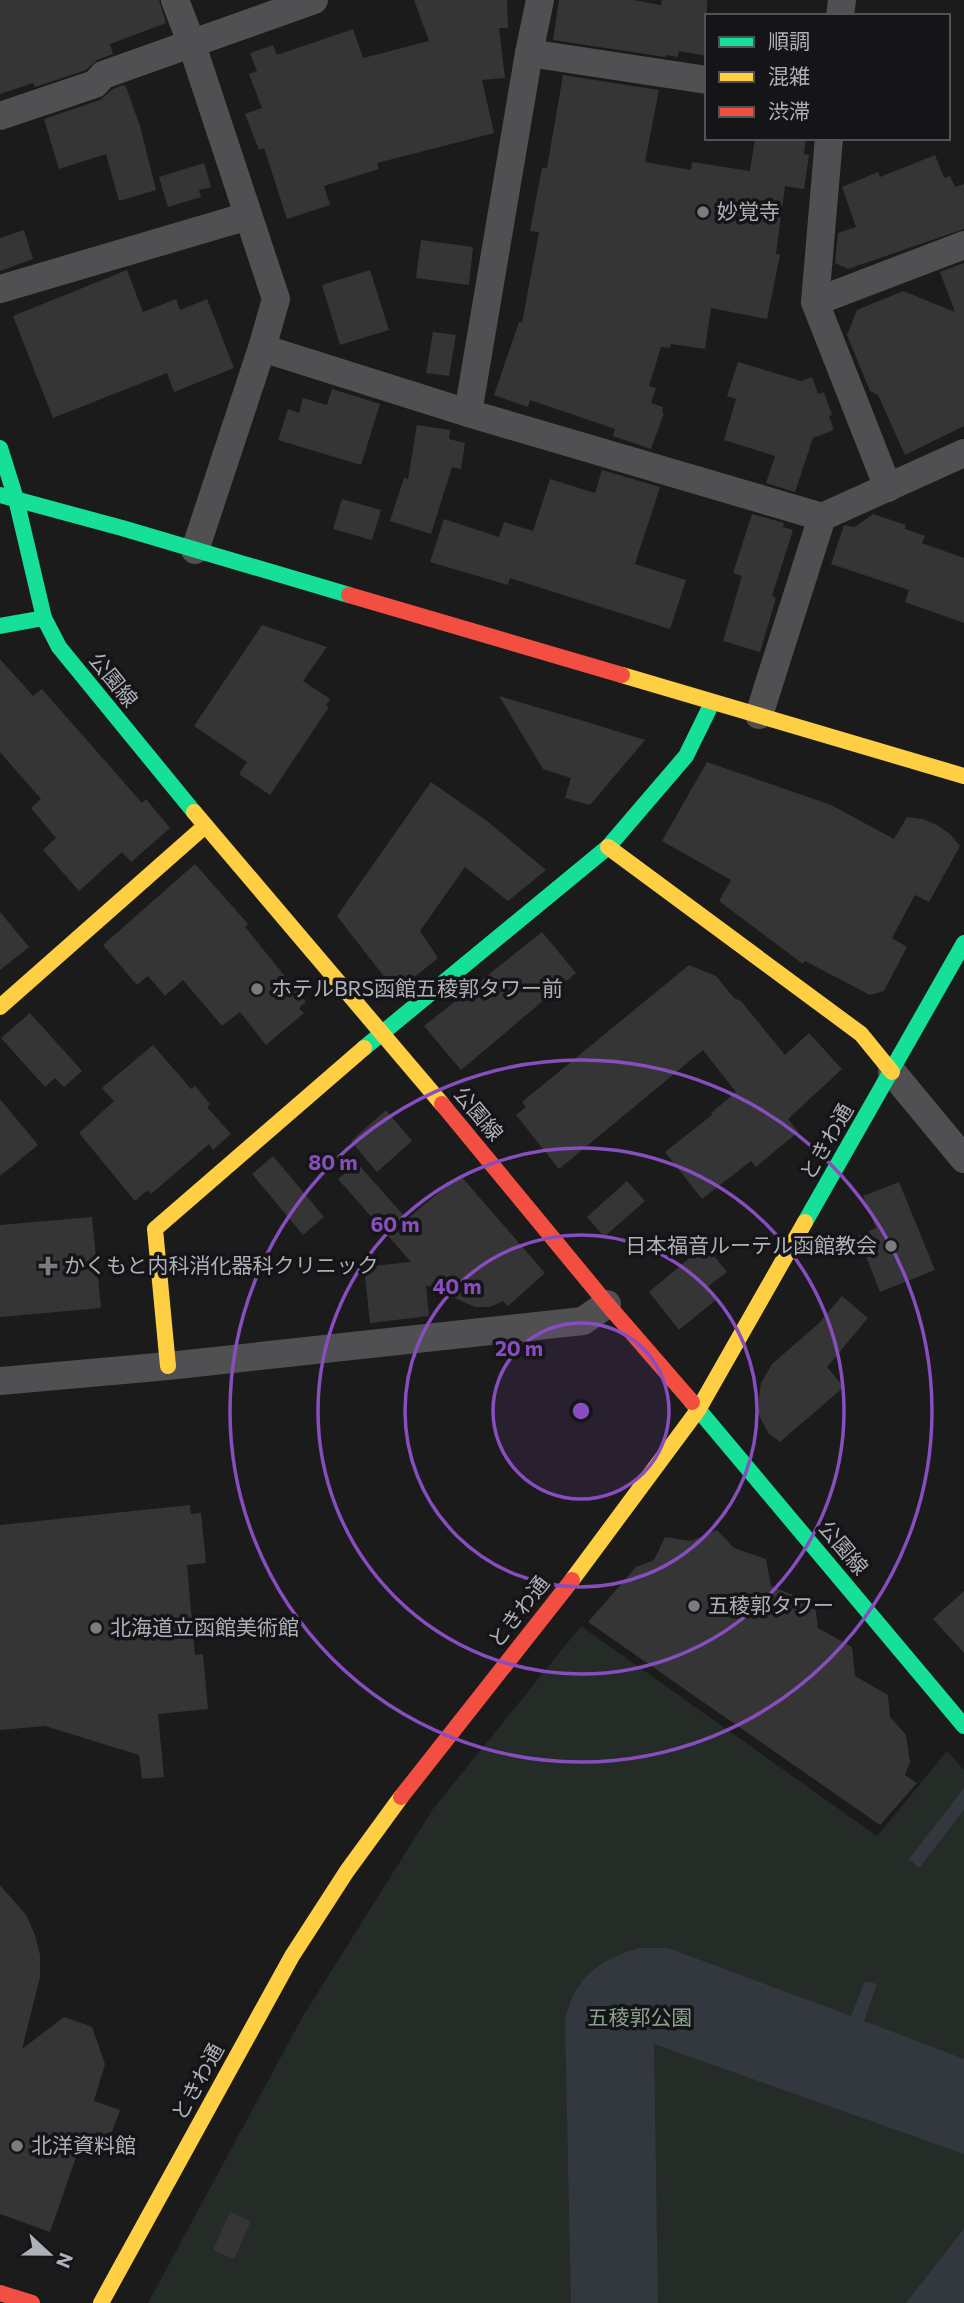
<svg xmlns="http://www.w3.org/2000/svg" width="964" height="2303" viewBox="0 0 964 2303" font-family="Commissioner,'Noto Sans JP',sans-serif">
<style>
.green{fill:#252b26}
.water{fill:#33383f}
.building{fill:#353536}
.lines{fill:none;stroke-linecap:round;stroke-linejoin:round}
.street{stroke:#505053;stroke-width:28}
.fast{stroke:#16e098;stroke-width:16}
.slow{stroke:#ffcf43;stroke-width:16}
.jam{stroke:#f24e42;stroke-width:16}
.ring{fill:none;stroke:#884dbe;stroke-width:3.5}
.poi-dot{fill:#7b7c82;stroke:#151517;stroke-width:2.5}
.labels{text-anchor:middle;stroke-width:7;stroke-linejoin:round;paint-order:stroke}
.poi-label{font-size:21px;fill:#aeb0ba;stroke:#151517;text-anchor:start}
.street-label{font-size:21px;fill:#aeb0ba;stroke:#151517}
.park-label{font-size:21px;fill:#88a28d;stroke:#151517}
.centre{fill:#884dbe;stroke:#151517;stroke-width:3.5}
.ring-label{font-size:21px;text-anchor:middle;font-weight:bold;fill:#884dbe;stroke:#151517;stroke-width:7;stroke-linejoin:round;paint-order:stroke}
</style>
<rect width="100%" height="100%" fill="#1b1b1b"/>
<path class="green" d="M581 1626 877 1836 947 1751 964 1770V2303H148L303 2016 433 1809Z"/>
<g class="water">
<path d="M964 1788V1810L919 1868 909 1859Z"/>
<path d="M640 1948H668L851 2016 865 1981 877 1984 864 2021 964 2059V2154L654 2044 658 2303H571L565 2020C574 1978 599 1959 640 1948Z"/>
<path d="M964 2229V2303H906Z"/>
</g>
<g class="building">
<path d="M0 0H159L166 23 110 44 113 54 97 60 86 70 35 87 33 83 0 94Z"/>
<path d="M414 0H507L508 28H499L505 78 482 80 494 133 377 163 379 169 324 186 330 205 287 219 264 148 259 150 245 114 262 108 249 74 257 71 250 53 273 45 277 55 353 29 363 58 429 41Z"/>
<path d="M559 0H633L661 5 662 0H707V56L679 51 678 57 666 55 665 57 553 40Z"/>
<path d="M563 75 659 90 645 162 691 170 692 162 750 171 755 138H806L804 154 809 155 804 189 785 186 776 254 780 255 767 319 711 308 705 349 671 344 670 348 661 347 649 386 656 388 651 403 663 407 662 413H664L651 449 613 436 615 429 530 400 528 407 494 395 519 322 522 323 539 232 530 231 542 168H547Z"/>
<path d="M123 85 126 87 140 126 156 190 119 201 106 154 59 169 44 119 100 100 113 89Z"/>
<path d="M935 155 944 178 950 176 955 187 964 184V229L848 269 835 263 838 233 856 227 842 187 878 172 880 177Z"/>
<path d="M204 163 211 187 199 190 201 197 168 207 159 177Z"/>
<path d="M24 230 33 259 0 271V238Z"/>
<path d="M421 240 473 247 469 285 416 278Z"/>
<path d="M964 263V426L905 455 878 395 870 391 847 335 857 310 903 291 955 312 940 272Z"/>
<path d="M127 270 143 312 176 299 180 310 207 299 234 368 174 392 167 373 53 418 13 316Z"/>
<path d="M370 270 389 330 340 345 322 285Z"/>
<path d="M433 332 456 335 449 376 426 373Z"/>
<path d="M738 362 801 381 812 377 818 394 824 392 832 415 829 416 834 430 813 438 795 492 766 483 775 456 724 440 736 399 727 396Z"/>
<path d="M332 389 380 404 361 465 278 440 288 409 299 413 303 398 327 405Z"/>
<path d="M417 425 450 430 449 439 465 443 461 469 452 467 431 534 390 521 404 478 408 479Z"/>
<path d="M602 470 660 487 635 564 686 580 670 629 510 578 508 585 430 562 444 519 499 537 504 522 533 531 550 479 595 493Z"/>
<path d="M342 499 381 510 372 540 333 529Z"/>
<path d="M752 514 784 523 783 527 793 530 772 596 776 598 760 652 723 641 742 576 733 573Z"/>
<path d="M873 514 906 525 905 529 925 536 922 543 964 558V623L905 602 909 590 831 564 844 525 855 527Z"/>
<path d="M262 625 327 647 303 681 330 699 326 705 329 707 270 795 239 774 247 762 194 726Z"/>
<path d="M0 659 33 696 42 689 142 803 146 799 170 828 131 862 122 852 79 891 43 850 56 838 31 808 41 799 0 752Z"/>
<path d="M499 696 587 722 645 740 590 805 565 798 571 778 543 769Z"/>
<path d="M707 762 831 805 894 839 907 817 923 819 937 825 950 834 960 846 929 902 915 895 892 938 907 947 884 991 870 995 805 961 803 964 719 901 731 880 662 841Z"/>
<path d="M431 782 487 821 546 870 508 901 465 867 420 931 438 958 396 992 337 916Z"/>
<path d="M195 864 248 924 245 927 306 1002 299 1008 304 1013 266 1045 240 1012 222 1026 183 980 165 996 148 976 137 985 103 945Z"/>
<path d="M0 912 29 947 0 970Z"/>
<path d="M542 932 576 973 461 1070 424 1026Z"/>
<path d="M689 965 716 976 734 998 741 1001 785 1055 809 1033 842 1069 788 1119 798 1132 756 1167 751 1161 702 1199 665 1152 712 1115 711 1113 736 1092 703 1050 559 1169 516 1115 526 1107 522 1102Z"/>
<path d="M30 1013 82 1071 64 1087 55 1078 45 1087 1 1038Z"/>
<path d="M153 1045 191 1089 195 1086 210 1104 207 1107 231 1134 213 1150 209 1144 151 1194 148 1190 135 1201 79 1133 114 1101 102 1088Z"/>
<path d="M0 1099 38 1145 0 1176Z"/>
<path d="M386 1110 412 1141 377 1172 351 1141Z"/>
<path d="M273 1156 324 1217 303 1235 252 1174Z"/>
<path d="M357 1163 407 1219 460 1175 545 1273 508 1306 503 1301 490 1307H475L426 1285 429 1316 370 1323 364 1267 411 1262 338 1179Z"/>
<path d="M627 1181 645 1201 604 1237 587 1217Z"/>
<path d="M899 1182 935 1270 880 1292 858 1236 876 1228 863 1196Z"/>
<path d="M92 1217 101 1308 0 1317V1225Z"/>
<path d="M705 1245 727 1272 707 1287 717 1299 679 1330 649 1292Z"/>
<path d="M842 1296 868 1318 827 1367 844 1387 780 1442 769 1434 757 1412 761 1383 772 1364 819 1323Z"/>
<path d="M190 1505 191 1514 201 1513 206 1563 187 1565 195 1655 203 1654 208 1709 158 1714 164 1777 142 1779 139 1755 45 1726 0 1730V1525Z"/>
<path d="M717 1530 734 1548 766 1559 771 1586 815 1604 818 1628 852 1647 855 1676 888 1695 890 1717 906 1735 910 1762 905 1775 917 1783 880 1825 588 1622 636 1567 654 1560 665 1537 691 1541Z"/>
<path d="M964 1591V1653L933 1619Z"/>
<path d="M0 1885 26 1915 35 1935 40 1955V1977L22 2049 64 2017 92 2027 105 2064 94 2101 120 2110 106 2148 82 2140 50 2232 0 2214Z"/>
<path d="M230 2212 251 2221 234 2259 213 2250Z"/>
</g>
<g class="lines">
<g class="street">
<path d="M175 0 191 42 276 299 262 348 195 550"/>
<path d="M840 16 842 0"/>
<path d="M529 53 707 80"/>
<path d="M0 116 95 84 103 75 314 0"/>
<path d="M829 138 815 302 888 488"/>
<path d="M0 289 248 216"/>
<path d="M815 302 964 245"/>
<path d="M262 348 468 413 822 517 964 453"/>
<path d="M468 413 529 53 540 0"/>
<path d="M759 715 822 517"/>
<path d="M892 1072 964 1159"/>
<path d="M0 1381 168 1366 583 1321 607 1304"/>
</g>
<g class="fast">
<path d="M0 448 16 499 44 618 59 647 194 812"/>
<path d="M0 495 122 528 349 595"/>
<path d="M0 626 44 618"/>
<path d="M364 1048 608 847 686 756 712 703"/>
<path d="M805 1222 964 943"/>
<path d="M692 1402 964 1726"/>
</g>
<g class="slow">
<path d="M622 675 964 776"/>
<path d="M194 812 442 1104"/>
<path d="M608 847 861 1034 892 1072"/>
<path d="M0 1007 205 826"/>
<path d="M168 1366 155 1229 364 1048"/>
<path d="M572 1580 698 1410 805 1222"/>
<path d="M101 2303 292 1956 347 1871 401 1797"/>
</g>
<g class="jam">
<path d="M349 595 622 675"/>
<path d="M442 1104 607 1304 692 1402"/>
<path d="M401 1797 572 1580"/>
<path d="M0 2293 32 2303"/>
</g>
</g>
<circle cx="581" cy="1411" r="88" fill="#884dbe" fill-opacity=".12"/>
<g class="ring">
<circle cx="581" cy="1411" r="88"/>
<circle cx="581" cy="1411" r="176"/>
<circle cx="581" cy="1411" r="263"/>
<circle cx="581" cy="1411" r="351"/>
</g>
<g class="poi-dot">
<circle cx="703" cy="212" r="7"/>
<circle cx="257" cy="989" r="7"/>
<circle cx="891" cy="1246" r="7"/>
<path d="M44.5 1255.5h7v7h7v7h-7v7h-7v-7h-7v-7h7z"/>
<circle cx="694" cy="1606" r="7"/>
<circle cx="96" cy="1628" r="7"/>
<circle cx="17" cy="2146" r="7"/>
</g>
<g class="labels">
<g class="poi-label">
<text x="717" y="219">妙覚寺</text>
<text x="271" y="996">ホテルBRS函館五稜郭タワー前</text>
<text x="877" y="1253" text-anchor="end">日本福音ルーテル函館教会</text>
<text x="64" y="1273">かくもと内科消化器科クリニック</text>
<text x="708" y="1613">五稜郭タワー</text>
<text x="110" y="1635">北海道立函館美術館</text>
<text x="31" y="2153">北洋資料館</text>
</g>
<g class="street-label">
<text transform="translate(113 680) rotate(51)" y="7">公園線</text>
<text transform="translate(478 1114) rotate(50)" y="7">公園線</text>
<text transform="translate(827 1142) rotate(-60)" y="7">ときわ通</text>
<text transform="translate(843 1548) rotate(50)" y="7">公園線</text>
<text transform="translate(519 1612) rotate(-52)" y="7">ときわ通</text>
<text transform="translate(198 2082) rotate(-61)" y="7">ときわ通</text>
</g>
<g class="park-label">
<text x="640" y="2025">五稜郭公園</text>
</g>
</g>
<circle cx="581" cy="1411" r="10" class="centre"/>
<g class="ring-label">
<text x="333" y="1170">80 m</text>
<text x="395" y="1232">60 m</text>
<text x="457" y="1294">40 m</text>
<text x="519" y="1356">20 m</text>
</g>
<rect x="705" y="14" width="245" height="126" fill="#151517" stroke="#525358" stroke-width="2"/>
<rect x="719" y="37" width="35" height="10" fill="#16e098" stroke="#525358" stroke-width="2"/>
<text x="768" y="49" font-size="21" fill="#aeb0ba">順調</text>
<rect x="719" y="72" width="35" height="10" fill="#ffcf43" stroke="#525358" stroke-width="2"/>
<text x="768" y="84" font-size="21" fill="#aeb0ba">混雑</text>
<rect x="719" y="107" width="35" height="10" fill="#f24e42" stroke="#525358" stroke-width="2"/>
<text x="768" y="119" font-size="21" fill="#aeb0ba">渋滞</text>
<g transform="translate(49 2254) rotate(112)" stroke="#151517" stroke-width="5" paint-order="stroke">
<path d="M0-5L12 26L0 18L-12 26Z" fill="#aeb0ba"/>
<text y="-10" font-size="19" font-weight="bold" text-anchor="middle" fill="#aeb0ba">N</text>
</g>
</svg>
